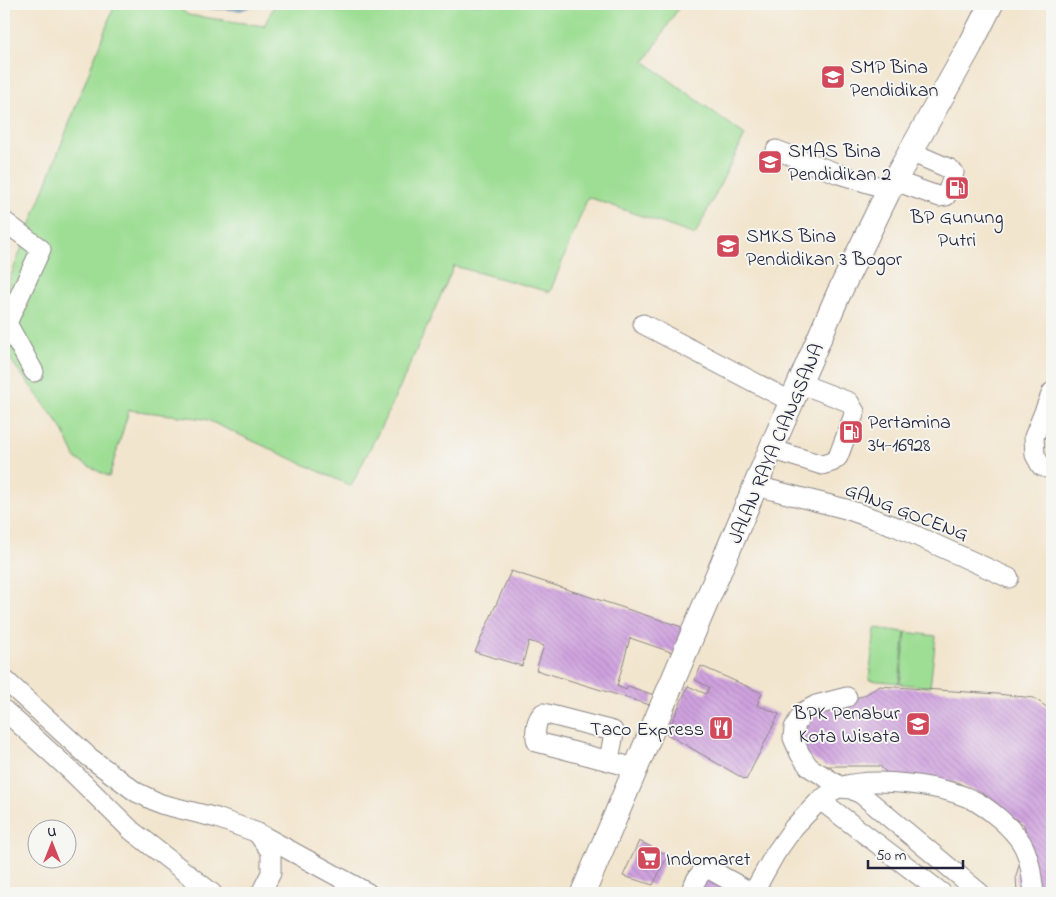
<svg xmlns="http://www.w3.org/2000/svg" width="1056" height="897" viewBox="0 0 1056 897" font-family="'Indie Flower',sans-serif">
<style>
.green{fill:#9ede94;stroke:#608068}
.water{fill:url(#water-rules);stroke:#406688}
.building{fill:url(#building-back-hatch)}
.lines{fill:none;stroke-linecap:round;stroke-linejoin:round}
.minor-casing{stroke:#8a8484;stroke-width:21}
.major-casing{stroke:#8a8484;stroke-width:26}
.minor{stroke:#fff;stroke-width:19}
.major{stroke:#fff;stroke-width:24}
.labels{text-anchor:middle;stroke-width:4;stroke-linejoin:round;paint-order:stroke}
.poi-label{font-size:20px;fill:#22223b;stroke:#f6f6f2;text-anchor:start}
.street-label{font-size:20px;fill:#22223b;stroke:#f6f6f2}
</style>
<defs>
<pattern id="water-rules" width="6" height="5" patternUnits="userSpaceOnUse" patternTransform="scale(1.25)"><rect width="6" height="5" fill="#5da9d5"/><path d="M0 2.5h6" fill="none" stroke="#4c89ae"/></pattern>
<pattern id="building-back-hatch" width="6" height="6" patternUnits="userSpaceOnUse" patternTransform="scale(1.25)"><rect width="6" height="6" fill="#cfa2de"/><path d="M-1 5l2 2M0 0l6 6M5-1l2 2" fill="none" stroke="#b18bbf"/></pattern>
</defs>
<rect width="100%" height="100%" fill="#f6f6f2"/>
<filter id="ink" filterUnits="userSpaceOnUse"><feTurbulence type="fractalNoise" baseFrequency=".02" numOctaves="2"/><feDisplacementMap in="SourceGraphic" scale="10" xChannelSelector="R" yChannelSelector="G"/><feConvolveMatrix kernelMatrix="1 2 1 2 8 2 1 2 1" color-interpolation-filters="sRGB"/></filter>
<filter id="wash" filterUnits="userSpaceOnUse"><feTurbulence type="fractalNoise" baseFrequency=".0096" numOctaves="4" result="noise"/><feDisplacementMap in="SourceGraphic" scale="20" xChannelSelector="R" yChannelSelector="G"/><feGaussianBlur stdDeviation="1.12" result="paint"/><feColorMatrix in="noise" values="0 0 0 0 0 0 0 0 0 0 0 0 0 0 0 0 0 1.4 0 .05"/><feComposite in="paint" operator="in"/></filter>
<g filter="url(#wash)">
<rect width="100%" height="100%" fill="#f2e5ce"/>
<g class="green">
<path d="M115 4H174L188 15 264 26 275 4H676L679 7 645 62 745 135 695 235 588 197 550 292 454 266 390 409 351 486 205 419 129 410 109 477 76 459 62 428 4 351V294Z"/>
<path d="M875 628 905 632 899 683 869 680Z"/>
<path d="M906 632 936 636 930 687 900 684Z"/>
</g>
<path class="water" d="M186 4H258L241 10 197 8Z"/>
<g id="blocks">
<g class="building">
<path d="M511 571 685 628 674 653 630 638 617 686 626 690 628 686 654 695 650 705 536 670 544 646 529 641 522 666 475 652Z"/>
<path d="M701 666 762 693 757 705 779 714 746 780 665 733 672 722 688 686 706 694 709 687 695 680Z"/>
<path d="M880 686 997 694 1034 698 1052 711V893H1017L1016 876 1027 837 1024 825 978 793 955 781 940 791 899 785 880 766H825L807 755 799 741 804 716 813 708 863 696Z"/>
<path d="M639 841 668 855 653 885 623 876Z"/>
<path d="M708 871 736 885 732 893H697Z"/>
</g>
</g>
</g>
<g filter="url(#ink)">
<use href="#blocks" fill-opacity="0" stroke="#8a8484" stroke-width="1"/>
<g class="lines">
<defs>
<g id="minor">
<path d="M776 150 839 174 890 190"/>
<path d="M895 181 940 197 946 196 954 173 950 169 911 152"/>
<path d="M4 221 41 249 7 323 34 372"/>
<path d="M643 324 792 402"/>
<path d="M1052 392 1034 437 1035 455 1041 466 1052 470"/>
<path d="M771 449 822 465 832 462 838 457 855 412 849 402 799 383"/>
<path d="M756 486 846 509 897 527 1009 578"/>
<path d="M4 679 89 757 136 792 161 804 217 818 258 833 368 893"/>
<path d="M847 697 816 705 803 712 794 728 793 738 800 754 809 767 835 783 839 788 851 789 861 794 980 893"/>
<path d="M4 710 72 772 132 831 212 893"/>
<path d="M609 760 614 733 613 731 543 713C536 719 534 734 537 742L635 768"/>
<path d="M820 800C827 796 833 790 840 787 873 776 943 785 975 801 991 810 1010 826 1021 842 1030 856 1032 877 1034 893"/>
<path d="M258 834 271 852V873L261 893"/>
<path d="M690 893C694 884 698 871 709 869L752 893"/>
<path d="M753 893 775 854 794 827 820 800 942 893"/>
</g>
<path id="major" d="M583 893 771 449 838 295 888 192 970 46 991 4"/>
</defs>
<use href="#minor" class="minor-casing"/>
<use href="#major" class="major-casing"/>
<use href="#minor" class="minor"/>
<use href="#major" class="major"/>
</g>
</g>
<defs>
<symbol id="school-square" viewBox="-11 -11 22 22"><rect x="-9" y="-9" width="18" height="18" rx="4" fill="#d1495b" stroke="#f6f6f2"/><path d="M0-5L7-2L0 1L-7-2ZM-4 1L0 2.5L4 1V4Q0 6-4 4Z" fill="#fff"/></symbol>
<symbol id="fuel-square" viewBox="-11 -11 22 22"><rect x="-9" y="-9" width="18" height="18" rx="4" fill="#d1495b" stroke="#f6f6f2"/><path d="M-5.5-6h7V0h2V4h1.3V-2.5L3-4.5l.8-.8L6-3V5H2.5V1h-1V6h-7ZM-4.2-4.7v3.2H.2V-4.7Z" fill="#fff"/></symbol>
<symbol id="restaurant-square" viewBox="-11 -11 22 22"><rect x="-9" y="-9" width="18" height="18" rx="4" fill="#d1495b" stroke="#f6f6f2"/><path d="M-5-6h1v4h1v-4h1v4h1v-4h1v5L-1.5 .5V6h-2V.5L-5-1ZM5-6V6H3V1.5H1.5Q1.5-4 5-6Z" fill="#fff"/></symbol>
<symbol id="supermarket-square" viewBox="-11 -11 22 22"><rect x="-9" y="-9" width="18" height="18" rx="4" fill="#d1495b" stroke="#f6f6f2"/><path d="M-6-5.5h2.5l.6 2H6L4.5 2H-2.5L-4.4-4H-6ZM-1.5 3.2a1.3 1.3 0 1 0 .1 0ZM3 3.2a1.3 1.3 0 1 0 .1 0Z" fill="#fff"/></symbol>
</defs>
<g fill-rule="evenodd">
<use href="#school-square" x="819" y="63" width="28" height="28"/>
<use href="#school-square" x="756" y="148" width="28" height="28"/>
<use href="#fuel-square" x="943" y="174" width="28" height="28"/>
<use href="#school-square" x="714" y="232" width="28" height="28"/>
<use href="#fuel-square" x="837" y="418" width="28" height="28"/>
<use href="#school-square" x="904" y="710" width="28" height="28"/>
<use href="#restaurant-square" x="707" y="714" width="28" height="28"/>
<use href="#supermarket-square" x="635" y="844" width="28" height="28"/>
</g>
<g class="labels">
<g class="poi-label">
<text x="850" y="73">SMP Bina<tspan x="850" dy="23">Pendidikan</tspan></text>
<text x="788" y="157">SMAS Bina<tspan x="788" dy="23">Pendidikan 2</tspan></text>
<text x="957" y="223" text-anchor="middle">BP Gunung<tspan x="957" dy="23">Putri</tspan></text>
<text x="746" y="242">SMKS Bina<tspan x="746" dy="23">Pendidikan 3 Bogor</tspan></text>
<text x="868" y="428">Pertamina<tspan x="868" dy="23">34-16928</tspan></text>
<text x="900" y="719" text-anchor="end">BPK Penabur<tspan x="900" dy="23">Kota Wisata</tspan></text>
<text x="704" y="735" text-anchor="end">Taco Express</text>
<text x="666" y="865">Indomaret</text>
</g>
<g class="street-label">
<text transform="translate(775 443) rotate(-67)" y="7">JALAN RAYA CIANGSANA</text>
<text transform="translate(907 511) rotate(21)" y="7">GANG GOCENG</text>
</g>
</g>
<rect width="1056" height="897" fill="none" stroke="#f6f6f2" stroke-width="20"/>
<g transform="translate(52 844)"><circle r="24" fill="#f6f6f2" stroke="#a1a1a9"/>
<path d="M0-4L9 19L0 12L-9 19Z" fill="#d1495b"/>
<text y="-8" font-size="14" font-weight="bold" text-anchor="middle" fill="#22223b">U</text>
</g>
<path d="M868 860v8h95v-8" fill="none" stroke="#22223b" stroke-width="2.5"/>
<text x="876" y="860" font-size="15" fill="#22223b" stroke="#f6f6f2" stroke-width="4" paint-order="stroke">50 m</text>
</svg>
